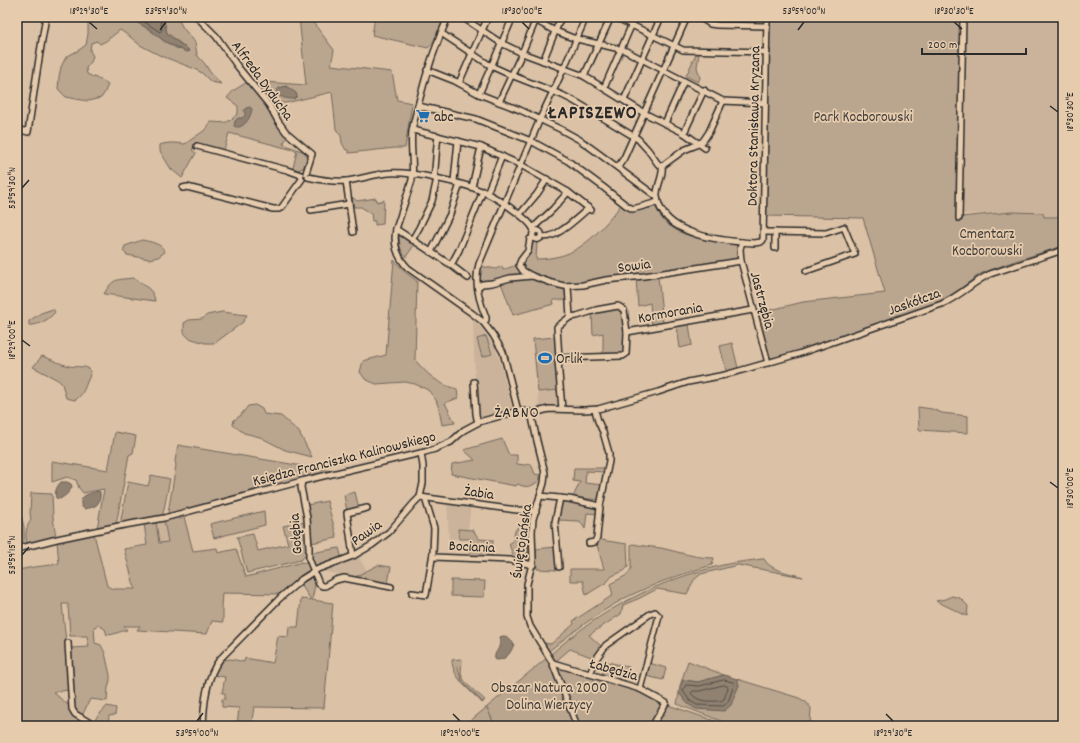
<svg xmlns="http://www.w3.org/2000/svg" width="1080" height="743" viewBox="0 0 1080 743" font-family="Dekko,sans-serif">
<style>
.built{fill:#cab39a}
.green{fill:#baa58f;stroke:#72685d;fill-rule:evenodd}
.water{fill:#908171;stroke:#685f55}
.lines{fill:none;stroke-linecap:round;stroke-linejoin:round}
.shore{stroke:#534d47;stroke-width:1}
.stream{stroke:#685f55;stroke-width:1}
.minor-casing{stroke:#2b2b2b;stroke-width:8}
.minor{stroke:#e6cbad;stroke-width:5}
.ticks{fill:none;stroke:#2b2b2b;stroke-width:1.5}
.labels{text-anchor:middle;stroke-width:3.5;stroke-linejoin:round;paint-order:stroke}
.street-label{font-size:15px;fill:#2b2b2b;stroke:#e6cbad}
.poi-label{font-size:15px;fill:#2b2b2b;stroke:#e6cbad;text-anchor:start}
.park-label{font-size:15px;fill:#403d3a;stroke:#e6cbad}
.neighbourhood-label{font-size:16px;letter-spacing:1px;fill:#2b2b2b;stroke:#e6cbad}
.district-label{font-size:19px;font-weight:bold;letter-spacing:1px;fill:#2b2b2b;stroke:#e6cbad}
.neatline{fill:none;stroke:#2b2b2b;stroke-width:1.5}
.ticks-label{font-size:10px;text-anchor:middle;fill:#2b2b2b}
</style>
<rect width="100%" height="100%" fill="#dbc1a5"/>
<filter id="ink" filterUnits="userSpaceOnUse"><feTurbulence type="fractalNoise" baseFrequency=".025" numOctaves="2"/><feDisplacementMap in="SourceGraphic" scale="8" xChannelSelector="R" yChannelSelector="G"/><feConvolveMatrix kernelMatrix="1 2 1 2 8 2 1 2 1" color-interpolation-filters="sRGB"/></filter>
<g filter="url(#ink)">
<g class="built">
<path d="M964 17H1063V214L1056 217H1044L1043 213 961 214Z"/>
<path d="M473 320 481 327 495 347 499 358 512 407 505 412 478 418 475 381Z"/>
<path d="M559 390 560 407 539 408 538 392Z"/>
<path d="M447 502 471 505 468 529H458L459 539H449Z"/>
<path d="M164 520 168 542 159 543 156 522Z"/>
<path d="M358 556 367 571 355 577 321 571Z"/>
</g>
<g class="green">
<path d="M88 17H100L99 20H110L115 17H128L150 30 164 41 176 48 189 50 167 33 163 17H177L183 28 195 42 197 55 205 64 210 72 221 84 211 82 202 73 195 69 159 55 140 45 129 36 120 30 106 41 100 44 97 41 91 43 90 51 93 56 91 62 86 68 87 74C94 78 101 79 108 84L105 92 101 98 88 101 76 99 66 97 58 89 59 77 61 67 66 57 79 50 86 45 88 34Z"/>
<path d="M299 17H309L334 50 331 65 392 72 397 100 412 103 405 148H395L349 153 348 150H346L342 143 341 136 336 129 332 92 286 103H280L272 107 261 93 264 82 306 85Z"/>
<path d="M375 17H445L432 44 428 48 372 35Z"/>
<path d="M770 17H961L960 217 1012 212 1043 213 1044 217H1056L1063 214V246L1009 263 980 274 951 296 940 301 775 360 768 356 758 313 803 302 885 293 863 218 766 216Z"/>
<path d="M697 52H699V54L697 67 700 78 698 82 686 76Z"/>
<path d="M247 82 258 96 265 102 288 136 283 144 307 153 306 154 308 158 303 168 298 170 293 168 297 151 229 133 224 150 196 143 192 150 196 153 182 178 171 169 160 151V145C168 142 176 143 185 144L205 130 211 122C226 123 228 124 238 113V106L227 98 233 91Z"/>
<path d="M352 197 357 201 376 198 377 202 384 200 383 224 375 225V221H372L371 213 361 207H354Z"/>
<path d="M621 205 630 211 656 207C658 212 661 217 664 221 682 239 714 242 738 245V259L575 284 557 283 527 272 523 268 522 264 532 241 537 243 536 259C544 259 552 258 560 256 585 250 606 224 621 205Z"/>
<path d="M399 234 406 240 415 244 405 258 400 247Z"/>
<path d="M142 240C151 242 161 243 165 252L158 257 149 259 127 255 123 251 125 246Z"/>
<path d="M394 260 406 273 417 281 415 360C427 374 439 385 457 389L458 398 445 403 455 423 442 425 439 409 436 400 428 390 415 384 405 382 376 384 365 379 360 372 363 361 386 355Z"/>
<path d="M480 266 496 269 502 266 503 270C514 266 516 263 523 273L521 275 479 283Z"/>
<path d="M658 276 663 323 652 325 650 303 638 306 636 279Z"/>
<path d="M133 278C142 284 154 289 155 301L104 294C113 278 116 280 133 278Z"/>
<path d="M522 278H533L563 289 565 291 566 300H553L554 304 513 315 501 283Z"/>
<path d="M619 308 621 310 625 333V351L622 354H603V333L593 335 592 313Z"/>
<path d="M53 309 55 312C50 319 38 326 29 325V321L41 313Z"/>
<path d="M222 312 247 315 243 322 215 343H205L189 338 184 333V323L189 320 202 319 207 315Z"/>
<path d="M689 324 692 345 680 348 677 326Z"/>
<path d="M486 336 492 354 482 357 477 339Z"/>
<path d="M555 337 559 390 538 392 533 339Z"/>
<path d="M732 343 738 368 726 371 720 346Z"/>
<path d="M42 356C51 359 60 364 69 366 82 368 97 363 87 382 84 390 82 396 75 400L66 398 62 384 58 380 33 367Z"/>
<path d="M255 405 262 409 264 414 281 416 299 432 312 457 285 450 260 437 244 433 233 425 234 420 240 416 248 406Z"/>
<path d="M918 407 932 409 942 413 968 416V433L919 430Z"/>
<path d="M115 432 136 436 133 453 129 455 116 525 97 529 104 489 83 493 79 488 76 480 67 477 52 482V461L108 470Z"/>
<path d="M502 439 509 455H517V464L525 465 531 464 535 474 540 475V479C535 486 526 489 518 484L516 486 451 474 452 464 475 460 464 450Z"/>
<path d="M178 445 332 471 170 515 168 513 176 465 175 461Z"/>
<path d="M574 468H606L605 472 586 471 585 483 603 485 599 500 573 497 580 482 573 481Z"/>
<path d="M151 475 170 479 163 514 160 517 122 524 121 519 128 482 148 486Z"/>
<path d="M355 492 359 509 347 511 344 495Z"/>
<path d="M31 493 52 494 53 517 56 537 28 545C24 538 26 526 31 520L30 513Z"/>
<path d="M565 500 592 505 596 508 598 514 587 513 585 529 580 521 557 520 561 503Z"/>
<path d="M327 501 337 538 311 543 310 517 307 505Z"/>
<path d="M264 511 265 525 214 538 210 524Z"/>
<path d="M17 515H21L24 527V546L17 547Z"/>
<path d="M184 517 193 551 217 548 218 553 236 549 246 577 302 562 308 564 310 570 280 594 222 593 221 607 223 610V622L212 621 207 634 137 630 140 626H124L127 630C120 631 114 635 107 635L105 629 98 625 94 627 95 643 101 645 105 653 110 675V680L108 688 107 701 90 699 82 716 92 726H17V565L18 570 34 567 59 564 57 541 94 534 107 586 113 589H135L124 549 147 545 144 524 156 522 159 543 168 542 164 520 178 518 180 519ZM62 604H68L70 636H87L89 647 71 648 75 711 53 692 69 690 67 651Z"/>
<path d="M302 522 305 524 306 555 301 560 247 573 237 537 253 534 258 551 288 544 283 526Z"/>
<path d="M519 525H522L520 544 521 559H517L513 555 509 544 513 541 515 531Z"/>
<path d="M458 529 473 530 479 539 493 540 492 558 470 557 471 539H459Z"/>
<path d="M598 539 607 541 627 544 628 567 624 571 612 576 607 582 586 595 583 581H570V569H604L597 545Z"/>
<path d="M633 544C643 546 652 547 661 548 679 552 696 558 714 558L712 565C682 574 653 584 625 598 598 613 574 631 549 651L544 643 551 644 574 624 573 621 590 610 613 595 610 584 627 575 631 569V545Z"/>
<path d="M555 547 556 570 537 569 536 549Z"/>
<path d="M339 548 342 559 318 568 313 566 311 553Z"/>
<path d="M762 559H764C770 571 791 573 803 577L738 565 701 574 694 580 687 594 657 589 640 598 623 605 621 614 589 635 602 647 594 658 570 649 556 661 551 654C600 610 658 580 723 565 736 562 749 561 762 559Z"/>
<path d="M378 565 391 567 388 583 355 577Z"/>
<path d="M308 577 312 578 315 585 312 600 333 603 324 708 254 707 251 726H237L239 708 222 707V699H225V693H222L225 677 213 675 215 668 223 660 231 659 244 662 245 658 273 663 278 636 288 637 289 627H298L301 599 311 600 300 583Z"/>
<path d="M451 580 485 581 484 597 451 596Z"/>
<path d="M952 596 960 598 968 606 967 616 936 601 945 599Z"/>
<path d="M548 657 551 661 643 693 668 705 718 722V723L725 726H464Z"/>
<path d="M460 659 462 660C462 664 461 669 461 673 463 684 478 693 485 700L482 703C471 691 452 678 452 660Z"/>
<path d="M603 661 629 667 625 682 600 676C605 671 604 667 603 661Z"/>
<path d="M688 661 724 675 698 682 684 680 680 686Z"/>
<path d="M649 663 666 668 663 680 646 676Z"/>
<path d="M737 679 799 698 806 702 811 708 810 726H734L677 704 679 693 688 704 739 686Z"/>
<path d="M107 706 116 708 115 715 109 716 108 726H97L95 723 96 718Z"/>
</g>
<g class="water">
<path d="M128 17H163L167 33 189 51 188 52H186L164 41 150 30Z"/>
<path d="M286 86 296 93 297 96 294 99C288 99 278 98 276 91L279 88Z"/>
<path d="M250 107 252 109C251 117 243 131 234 126L235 121 238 118H242L245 116V113L244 111 246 108Z"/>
<path d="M61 482H67L71 484 72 487C69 493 65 496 60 499L56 498C54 492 57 486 61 482Z"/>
<path d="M99 491 100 492C101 505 96 507 84 509 79 505 80 498 86 495 90 493 95 492 99 491Z"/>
<path d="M523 513 524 525 530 551 527 555 528 561 526 562 521 558 523 550Z"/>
<path d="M503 636C508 636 511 640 514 644 511 653 506 660 497 660L495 659C494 653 497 652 499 647 500 644 500 640 500 637Z"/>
<path d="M724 675 737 679 739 685 731 705 724 711 696 709 688 704 679 693 680 686 683 680 698 682Z"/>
</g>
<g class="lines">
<g class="shore">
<path d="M137 17 160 32 162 30 160 17"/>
<path d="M724 680 733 682 734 685 728 702 723 706 697 705 690 701 683 691 684 688 686 685 699 686Z"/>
<path d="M724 685 727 686 728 688 724 699 721 701C709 701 698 703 691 693L693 691H699Z"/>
</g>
<g class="stream">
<path d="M457 667 463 683 483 702"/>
<path d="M487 708 495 726"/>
</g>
<defs>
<g id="minor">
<path d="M197 17 216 36 238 67 269 105 278 121 286 132 312 154 306 173"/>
<path d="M448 17C436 44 427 70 420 98 417 109 414 120 412 131 410 147 414 163 412 180L396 229C393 245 397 257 408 268L473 314 483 322 493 335 503 352 518 411"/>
<path d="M462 17 501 43 522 53 584 76 644 113 684 133 705 148"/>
<path d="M530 17 553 30 573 38 624 50 723 101"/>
<path d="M615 17 683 50 767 52"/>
<path d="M699 17 710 24 717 25 767 26"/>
<path d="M441 33 491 66 511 75 562 95 574 101 610 122 638 139 648 150 658 164 662 166"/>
<path d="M543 61 561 17"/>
<path d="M427 70 455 81 479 94 520 110 560 129 580 140 598 153 657 197"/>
<path d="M584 76 611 17"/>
<path d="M459 83 488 17"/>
<path d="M604 88 635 17"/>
<path d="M479 94 513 17"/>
<path d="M624 100 661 17"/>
<path d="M499 102 522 53 537 17"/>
<path d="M765 103 723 101 709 132 703 141 694 146 684 150 662 166C664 176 656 186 657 196 661 236 723 241 754 243L761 242 763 240 767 17"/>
<path d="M418 106 476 119 531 141 568 161 603 187 627 206 633 209 658 202"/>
<path d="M665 123 684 81"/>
<path d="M17 129 28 132C34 93 39 55 46 17"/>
<path d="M413 130 481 147 521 165 568 192 591 210"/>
<path d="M684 133 704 90"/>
<path d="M197 146 287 170 301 175"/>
<path d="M618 167 624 158 687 17"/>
<path d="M308 177C321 180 334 182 347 181 361 179 375 174 389 173 405 172 420 175 435 178 464 184 484 189 508 206 516 212 532 222 534 231"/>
<path d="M434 178C436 164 436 150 438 136"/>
<path d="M346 181 353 232"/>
<path d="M454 181 458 141"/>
<path d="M472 187 481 147"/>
<path d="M183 188 187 187 273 209H279L282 207 302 179"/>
<path d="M487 193 502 156"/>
<path d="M311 210 349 204"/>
<path d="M520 214 537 194 547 179"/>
<path d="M959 218 963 17"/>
<path d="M533 228 553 209 568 192"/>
<path d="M396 229 451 265 468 278"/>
<circle cx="537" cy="235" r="4.5"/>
<path d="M764 232 826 233 844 227 855 254 806 271"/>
<path d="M541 236C554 242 579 216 589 208"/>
<path d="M533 238 530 239 528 251 521 260 519 265 523 271 532 276 552 283 564 286 583 285 606 280 644 276 741 261"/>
<path d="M412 240 419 228 432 201 437 178"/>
<path d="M742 242 740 249 741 261 768 363"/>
<path d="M775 248V232"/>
<path d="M431 252 450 214 460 184"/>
<path d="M451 265 459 250 483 191"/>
<path d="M568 286 570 317 577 316 596 310 618 306 620 307 624 310 627 332 753 310"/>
<path d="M478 287 482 284 492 283 510 278 532 276"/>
<path d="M483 322 486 320V317C479 301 474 281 479 264L540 119 564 68 586 17"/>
<path d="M559 358 623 356 626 354 627 332"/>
<path d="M474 382 476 414 477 419 479 422"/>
<path d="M562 409 558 361 559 358 557 327 570 317"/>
<path d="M537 412 549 409 584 410 598 409 658 392 688 382 725 375 798 354 942 304C960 296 973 282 990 274L1063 250"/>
<path d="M532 417 537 441 545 473 544 483 533 519 532 532 533 560 527 584V617L530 626 552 662 577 726"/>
<path d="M302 481 301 487 307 518 309 547V559L319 584 322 586H325L336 580 344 578 391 587"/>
<path d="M540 496 569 499 600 506"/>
<path d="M420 497 517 510 536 511"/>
<path d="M589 543 595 542 597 537 600 506 609 461V453L603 432 598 421 595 410"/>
<path d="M17 549 57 539 119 526 164 518 302 481 425 452 435 449 451 442 464 430 479 422 518 411 529 412"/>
<path d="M353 556 347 513 367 508"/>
<path d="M433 557 510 560 533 565"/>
<path d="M559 567 555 522 560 498"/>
<path d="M412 593 426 595 433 553 434 528 425 498"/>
<path d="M68 643 72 709 75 714 95 726"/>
<path d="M553 663 640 689 666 703 652 726"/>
<path d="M590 674 596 659 606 645 650 614 655 612 659 616 640 689"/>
<path d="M203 726C204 704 206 677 220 659L280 598 302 579 318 569 353 556 372 545 389 532 414 503 420 497 423 483V466L421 453"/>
</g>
</defs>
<use href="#minor" class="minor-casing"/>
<use href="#minor" class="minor"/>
</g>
</g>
<path class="ticks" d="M89 22 97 29M522 22 529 29M954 22 962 29M160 30 166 22M798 30 804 22M1050 106 1058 112M22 188 29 180M22 340 30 346M1050 482 1058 488M22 555 29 547M453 714 460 721M886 714 893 721M197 721 203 713"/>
<defs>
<symbol id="supermarket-bare" viewBox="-9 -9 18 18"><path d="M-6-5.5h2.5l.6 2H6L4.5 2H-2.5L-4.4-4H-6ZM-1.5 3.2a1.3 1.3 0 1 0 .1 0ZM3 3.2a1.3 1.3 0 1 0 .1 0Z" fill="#1f6fb2" stroke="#e6cbad" stroke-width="2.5" paint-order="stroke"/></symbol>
<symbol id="stadium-bare" viewBox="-9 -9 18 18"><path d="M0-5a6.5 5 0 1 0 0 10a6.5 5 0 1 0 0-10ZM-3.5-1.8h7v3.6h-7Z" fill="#1f6fb2" stroke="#e6cbad" stroke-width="2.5" paint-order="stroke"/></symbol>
</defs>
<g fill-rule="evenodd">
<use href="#supermarket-bare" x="413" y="106" width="20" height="20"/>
<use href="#stadium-bare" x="535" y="348" width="20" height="20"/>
</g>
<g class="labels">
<g class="street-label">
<text transform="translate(263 80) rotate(54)" y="5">Alfreda Dyducha</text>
<text transform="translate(753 126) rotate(-89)" y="5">Doktora Stanisława Kryzana</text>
<text transform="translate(634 265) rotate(-7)" y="5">Sowia</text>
<text transform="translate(763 300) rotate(75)" y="5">Jastrzębia</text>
<text transform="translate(914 301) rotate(-20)" y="5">Jaskółcza</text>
<text transform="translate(670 312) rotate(-10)" y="5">Kormorania</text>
<text transform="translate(344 458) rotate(-14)" y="5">Księdza Franciszka Kalinowskiego</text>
<text transform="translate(479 492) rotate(8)" y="5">Żabia</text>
<text transform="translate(366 532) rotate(-35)" y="5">Pawia</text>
<text transform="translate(295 534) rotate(-94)" y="5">Gołębia</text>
<text transform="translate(521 541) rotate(-82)" y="5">Świętojańska</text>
<text transform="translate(472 546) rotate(3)" y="5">Bociania</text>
<text transform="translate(614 669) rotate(16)" y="5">Łabędzia</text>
</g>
<g class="poi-label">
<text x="434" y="121">abc</text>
<text x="556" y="363">Orlik</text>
</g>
<g class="park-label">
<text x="863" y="121">Park Kocborowski</text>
<text x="987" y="238">Cmentarz<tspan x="987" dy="17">Kocborowski</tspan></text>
<text x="549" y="692">Obszar Natura 2000<tspan x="549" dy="17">Dolina Wierzycy</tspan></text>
</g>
<g class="neighbourhood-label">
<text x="517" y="417">ŻABNO</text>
</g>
<g class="district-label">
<text x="593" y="118">ŁAPISZEWO</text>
</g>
</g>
<rect width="1080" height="743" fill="none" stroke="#e6cbad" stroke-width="44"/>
<path d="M922 48v6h104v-6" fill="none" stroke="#2b2b2b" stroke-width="2"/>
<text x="928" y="48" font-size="12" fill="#2b2b2b" stroke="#e6cbad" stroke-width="3" paint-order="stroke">200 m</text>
<rect x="22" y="22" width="1036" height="699" class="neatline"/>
<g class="ticks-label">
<text x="89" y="14">18°29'30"E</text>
<text x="166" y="14">53°59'30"N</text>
<text x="522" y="14">18°30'00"E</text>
<text x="804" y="14">53°59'00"N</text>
<text x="954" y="14">18°30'30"E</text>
<text transform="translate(1069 112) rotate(-90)" y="4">18°30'30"E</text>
<text transform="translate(11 188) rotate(-90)" y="4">53°59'30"N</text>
<text transform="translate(11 340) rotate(-90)" y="4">18°29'00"E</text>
<text transform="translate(1069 488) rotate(-90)" y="4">18°30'00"E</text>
<text transform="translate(11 555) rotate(-90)" y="4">53°59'15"N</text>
<text x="197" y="736">53°59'00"N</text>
<text x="460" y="736">18°29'00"E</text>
<text x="893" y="736">18°29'30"E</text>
</g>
</svg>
